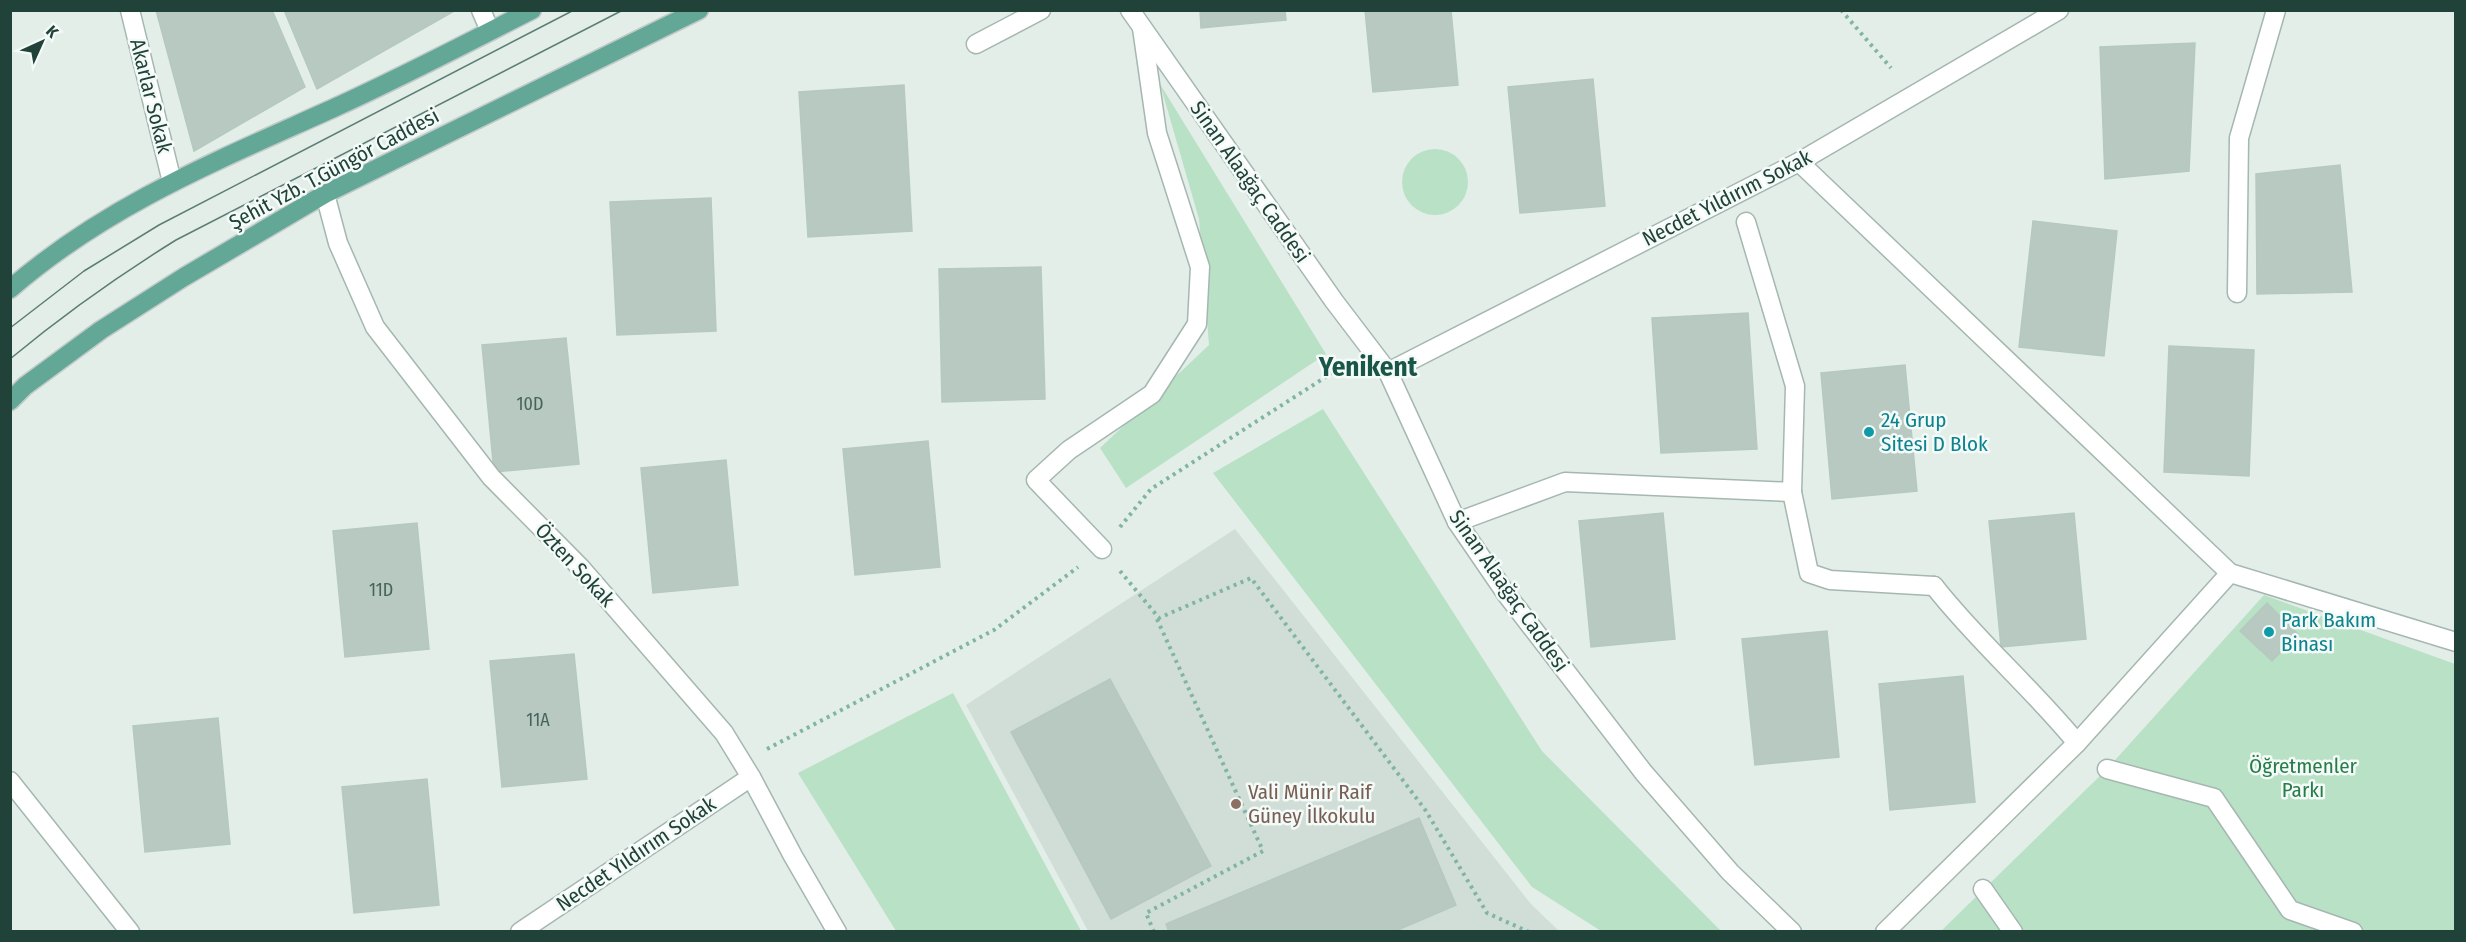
<svg xmlns="http://www.w3.org/2000/svg" width="2466" height="942" viewBox="0 0 2466 942" font-family="'Fira Sans Condensed',sans-serif">
<style>
.built{fill:#d1ded8}
.green{fill:#b9e1c5}
.building{fill:#b8c9c2;stroke:#b4c9c0;stroke-width:1.5}
.lines{fill:none;stroke-linecap:round;stroke-linejoin:round}
.service-casing{stroke:#a5b7b1;stroke-width:21}
.pedestrian-casing{stroke:#a5b7b1;stroke-width:21}
.minor-casing{stroke:#a5b7b1;stroke-width:21}
.tertiary-casing{stroke:#a5b7b1;stroke-width:21}
.primary-casing{stroke:#c1cac8;stroke-width:21}
.path{stroke:#80b5a5;stroke-width:4;stroke-dasharray:3 4.5;stroke-linecap:butt}
.service{stroke:#fff;stroke-width:18}
.pedestrian{stroke:#fff;stroke-width:18}
.minor{stroke:#fff;stroke-width:18}
.tertiary{stroke:#fff;stroke-width:18}
.primary{stroke:#63a897;stroke-width:18}
.tram{stroke:#5b7d74;stroke-width:1.5}
.culture-dot{fill:#0f9aa8;stroke:#f4faf7;stroke-width:2}
.education-dot{fill:#8d6e63;stroke:#f4faf7;stroke-width:2}
.labels{text-anchor:middle;stroke-width:5;stroke-linejoin:round;paint-order:stroke}
.number-label{font-size:18px;fill:#46645b}
.street-label{font-size:21px;fill:#204239;stroke:#f4faf7}
.culture-label{font-size:21px;fill:#0d838f;stroke:#f4faf7;text-anchor:start}
.park-label{font-size:21px;fill:#267d48;stroke:#f4faf7}
.education-label{font-size:21px;fill:#785e54;stroke:#f4faf7;text-anchor:start}
.district-label{font-size:27px;font-weight:bold;fill:#1a5648;stroke:#f4faf7}
</style>
<rect width="100%" height="100%" fill="#e3eee9"/>
<path class="built" d="M1235 529 1531 904 1559 931H1088L966 705Z"/>
<g class="green">
<path d="M1160 84 1326 354 1126 488 1100 448 1209 345 1199 219Z"/>
<circle cx="1435" cy="182" r="33"/>
<path d="M1323 409 1542 751 1721 931H1601L1532 887 1213 473Z"/>
<path d="M2264 595 2455 664V931L1940 932 2107 769Z"/>
<path d="M953 693 1081 931H896L798 773Z"/>
</g>
<g class="building">
<path d="M156 10H272L305 87 194 151Z"/>
<path d="M284 10H456L317 89Z"/>
<path d="M1200 10H1285L1286 20 1201 28Z"/>
<path d="M1365 10H1451L1458 85 1373 92Z"/>
<path d="M2195 43 2189 171 2105 179 2100 47Z"/>
<path d="M1593 79 1605 206 1520 213 1508 87Z"/>
<path d="M904 85 912 231 808 237 799 92Z"/>
<path d="M2340 165 2352 292 2257 294 2256 174Z"/>
<path d="M711 198 716 331 617 335 610 202Z"/>
<path d="M2033 221 2117 231 2104 356 2019 347Z"/>
<path d="M1041 267 1045 399 942 402 939 269Z"/>
<path d="M1748 313 1757 449 1661 453 1652 318Z"/>
<path d="M566 338 579 464 494 472 482 345Z"/>
<path d="M2169 346 2254 350 2249 476 2164 472Z"/>
<path d="M1905 365 1917 491 1832 499 1821 373Z"/>
<path d="M928 441 940 567 855 575 843 449Z"/>
<path d="M726 460 738 585 653 593 641 468Z"/>
<path d="M1663 513 1675 639 1591 647 1579 521Z"/>
<path d="M2074 513 2086 639 2001 647 1989 521Z"/>
<path d="M417 523 429 649 345 657 333 531Z"/>
<path d="M2267 603 2298 634 2272 661 2240 631Z"/>
<path d="M1827 631 1839 757 1755 765 1742 639Z"/>
<path d="M574 654 587 779 502 787 490 661Z"/>
<path d="M1963 676 1975 802 1890 810 1879 684Z"/>
<path d="M1110 679 1211 866 1111 919 1011 732Z"/>
<path d="M218 718 230 844 145 852 133 726Z"/>
<path d="M427 779 439 905 354 913 342 787Z"/>
<path d="M1419 818 1456 905 1393 932H1169L1166 924Z"/>
</g>
<g class="lines">
<defs>
<g id="service">
<path d="M976 44 1041 10"/>
<path d="M1457 522 1565 482 1792 492 1809 573 1830 580 1934 586"/>
</g>
<g id="pedestrian">
<path d="M1746 222 1795 386 1792 492"/>
<path d="M2237 293 2239 138 2276 10"/>
<path d="M1934 586C1978 642 2032 688 2077 743"/>
<path d="M2107 769 2214 798 2290 910 2353 932"/>
<path d="M1983 889 2013 932"/>
</g>
<g id="minor">
<path d="M130 10 172 182"/>
<path d="M481 10 490 31"/>
<path d="M1799 162 2230 573"/>
<path d="M1388 372 1799 162 2059 10"/>
<path d="M1102 549 1036 480 1069 450 1152 394 1197 324 1200 267 1157 133 1142 28"/>
<path d="M10 781 130 932"/>
<path d="M520 932 751 777"/>
<path d="M1885 932 2077 743 2230 573 2456 642"/>
</g>
<g id="tertiary">
<path d="M1130 10 1334 301 1388 372 1457 522 1507 595 1644 773 1730 872 1792 932"/>
<path d="M325 194 338 243 375 327 491 477 580 567 724 733 751 777 793 856 837 932"/>
</g>
<g id="primary">
<path d="M10 289C108 204 219 160 336 107 402 77 467 43 532 10"/>
<path d="M10 401 25 386 101 330 184 277 325 194 699 10"/>
</g>
</defs>
<use href="#service" class="service-casing"/>
<use href="#pedestrian" class="pedestrian-casing"/>
<use href="#minor" class="minor-casing"/>
<use href="#tertiary" class="tertiary-casing"/>
<use href="#primary" class="primary-casing"/>
<g class="path">
<path d="M1841 10 1891 68"/>
<path d="M1120 527 1151 489 1346 364"/>
<path d="M1120 571 1159 618 1251 578 1426 811 1487 913 1529 932"/>
<path d="M767 749 994 630 1078 567"/>
<path d="M1154 932 1146 913 1263 851 1156 617"/>
</g>
<use href="#service" class="service"/>
<use href="#pedestrian" class="pedestrian"/>
<use href="#minor" class="minor"/>
<use href="#tertiary" class="tertiary"/>
<use href="#primary" class="primary"/>
<g class="tram">
<path d="M10 328 84 271 159 225 574 10"/>
<path d="M10 359C63 315 118 276 176 240L623 10"/>
</g>
</g>
<g class="culture-dot">
<circle cx="1869" cy="432" r="6"/>
<circle cx="2269" cy="632" r="6"/>
</g>
<circle class="education-dot" cx="1236" cy="804" r="6"/>
<g class="labels">
<g class="number-label">
<text x="530" y="410">10D</text>
<text x="381" y="596">11D</text>
<text x="538" y="726">11A</text>
</g>
<g class="street-label">
<text transform="translate(151 96) rotate(76)" y="7">Akarlar Sokak</text>
<text transform="translate(334 169) rotate(-28)" y="7">Şehit Yzb. T.Güngör Caddesi</text>
<text transform="translate(1250 182) rotate(55)" y="7">Sinan Alaağaç Caddesi</text>
<text transform="translate(1727 198) rotate(-27)" y="7">Necdet Yıldırım Sokak</text>
<text transform="translate(575 565) rotate(47)" y="7">Özten Sokak</text>
<text transform="translate(1509 591) rotate(55)" y="7">Sinan Alaağaç Caddesi</text>
<text transform="translate(636 854) rotate(-34)" y="7">Necdet Yıldırım Sokak</text>
</g>
<g class="culture-label">
<text x="1881" y="427">24 Grup<tspan x="1881" dy="24">Sitesi D Blok</tspan></text>
<text x="2281" y="627">Park Bakım<tspan x="2281" dy="24">Binası</tspan></text>
</g>
<g class="park-label">
<text x="2303" y="773">Öğretmenler<tspan x="2303" dy="24">Parkı</tspan></text>
</g>
<g class="education-label">
<text x="1248" y="799">Vali Münir Raif<tspan x="1248" dy="24">Güney İlkokulu</tspan></text>
</g>
<g class="district-label">
<text x="1368" y="376">Yenikent</text>
</g>
</g>
<rect width="2466" height="942" fill="none" stroke="#204239" stroke-width="24"/>
<g transform="translate(42 42) rotate(45)" stroke="#f4faf7" stroke-width="4.5" paint-order="stroke">
<path d="M0-4.5L10 22L0 15L-10 22Z" fill="#204239"/>
<text y="-9" font-size="16" font-weight="bold" text-anchor="middle" fill="#204239">K</text>
</g>
</svg>
